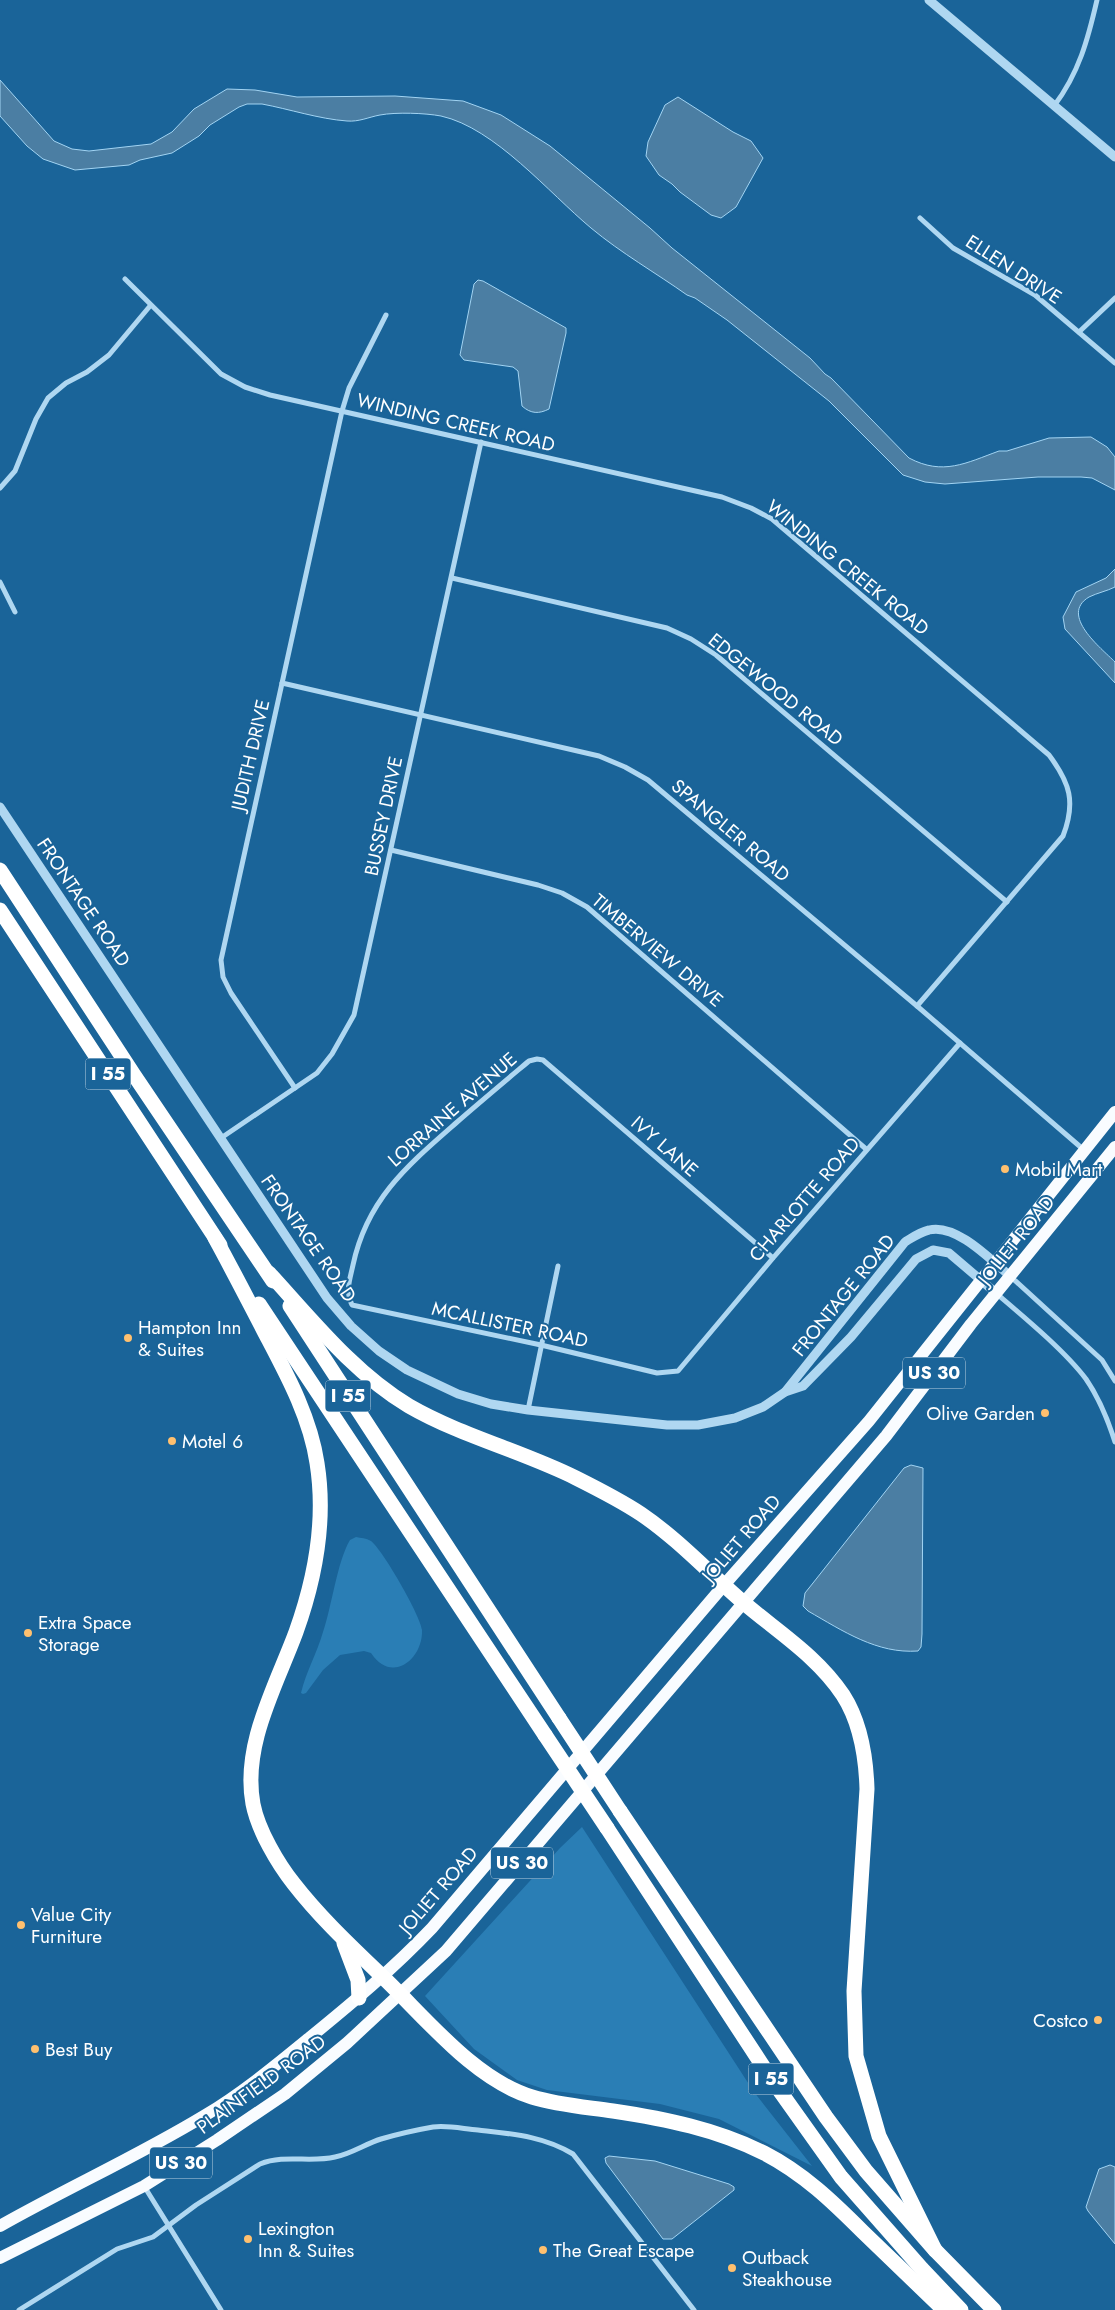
<svg xmlns="http://www.w3.org/2000/svg" width="1115" height="2310" viewBox="0 0 1115 2310" font-family="Jost,sans-serif">
<style>
.green{fill:#2a7eb5}
.water{fill:#4b7ea3;stroke:#a2d4f3}
.lines{fill:none;stroke-linecap:round;stroke-linejoin:round}
.minor{stroke:#afd7f1;stroke-width:5}
.tertiary{stroke:#afd7f1;stroke-width:9}
.primary{stroke:#f9fcff;stroke-width:12}
.motorway{stroke:#fff;stroke-width:15}
.motorway-bridge{stroke:#fff;stroke-width:15}
.poi-dot{fill:#ffc06f;stroke:#1a6499;stroke-width:2}
.labels{text-anchor:middle;stroke-width:4;stroke-linejoin:round;paint-order:stroke}
.shield{fill:#1a6499;stroke:#bad0e0;stroke-width:1}
.shield-label{font-size:18px;font-weight:bold;fill:#fff}
.street-label{font-size:19px;fill:#fff;stroke:#1a6499}
.poi-label{font-size:19px;fill:#fff;stroke:#1a6499;text-anchor:start}
</style>
<rect width="100%" height="100%" fill="#1a6499"/>
<g class="green">
<path d="M356 1537C361 1538 366 1538 371 1541 382 1549 421 1616 422 1630 423 1660 391 1684 371 1653L364 1651 340 1655 323 1670 306 1693 303 1694 301 1693C306 1672 317 1653 323 1632 332 1606 337 1562 350 1540Z"/>
<path d="M582 1827 754 2092 812 2166 719 2119 660 2104 547 2090 517 2080 474 2049 425 1996 560 1848Z"/>
</g>
<g class="water">
<path d="M0 80 54 141 72 149 89 151 151 144 172 132 194 109 227 89 255 90 297 97 395 96 463 101 501 115 550 146 650 228 672 248 810 358 825 374 831 378 909 458C943 476 966 463 999 451H1007L1049 438 1091 437 1107 447 1115 457V490L1092 478 1081 477H1038L945 484 925 482 903 475 829 401 727 320 695 298 687 295C656 273 621 253 591 228 549 193 495 128 441 116 425 113 396 112 380 115 369 117 359 122 347 121 319 119 289 109 262 104H247L239 107 210 125 199 136 172 153 140 160 129 165 75 170 43 159 27 146 0 116Z"/>
<path d="M678 97 733 132 751 141 763 158 736 207 721 218 711 215 680 192 672 184 659 175 646 156 648 142 665 105Z"/>
<path d="M478 280 483 281 566 328V333L549 409C539 414 531 414 522 406L518 371 513 367 464 360 460 355 474 284Z"/>
<path d="M1115 569V587C1107 591 1097 593 1089 597 1059 615 1101 648 1115 662V683L1065 629 1063 617 1076 592 1106 578Z"/>
<path d="M911 1465 923 1468 922 1634 921 1647 918 1651C877 1654 843 1631 808 1611L803 1606 805 1593 813 1583 904 1468Z"/>
<path d="M609 2156 655 2161 729 2184 734 2187V2190L672 2239H663L606 2163 605 2158Z"/>
<path d="M1110 2165 1115 2167V2244L1088 2211 1086 2207 1099 2169Z"/>
</g>
<g class="lines">
<g class="minor">
<path d="M1054 106C1079 73 1088 39 1097 0"/>
<path d="M920 218 953 248 1035 295 1115 363"/>
<path d="M125 279 221 374 245 387 270 395 722 497 751 508 772 519 1049 755C1070 783 1076 802 1063 836L917 1006"/>
<path d="M1079 332 1115 298"/>
<path d="M0 488 15 471 36 419 48 398 66 383 87 372 109 355 150 306"/>
<path d="M452 578 667 628 691 639 716 655 1007 902"/>
<path d="M0 582 15 612"/>
<path d="M282 683 599 756 625 767 648 780 917 1006 1084 1150"/>
<path d="M391 850 538 885 562 893 587 907 866 1149"/>
<path d="M295 1088 231 993 223 977 221 960 342 411 349 388 386 315"/>
<path d="M221 1138 317 1073 332 1054 354 1015 481 442"/>
<path d="M773 1258 543 1060 537 1059 529 1061C504 1082 480 1102 456 1123 408 1165 367 1199 353 1265 350 1279 345 1291 352 1305L541 1345 657 1373 678 1371 773 1258 960 1043"/>
<path d="M1010 1276 1102 1360 1115 1381"/>
<path d="M997 1294C1024 1317 1065 1351 1086 1379 1099 1398 1108 1420 1115 1442"/>
<path d="M528 1410 558 1266"/>
<path d="M144 2186 221 2310"/>
<path d="M19 2310 117 2249 153 2237 196 2205 260 2164C285 2154 310 2163 335 2157 351 2154 365 2144 381 2139 398 2134 416 2130 433 2127 448 2125 464 2129 478 2130 513 2134 543 2136 573 2154L694 2310"/>
</g>
<g class="tertiary">
<path d="M929 0 1115 157"/>
<path d="M0 807 327 1298 351 1326 379 1351 407 1370 458 1394 491 1404 528 1410 667 1425H698L735 1418 763 1407 785 1392 803 1386 851 1337 916 1259 933 1250 949 1253 996 1293"/>
<path d="M785 1392 905 1242C913 1237 920 1232 929 1230 956 1223 991 1260 1010 1276"/>
</g>
<g class="primary">
<path d="M0 2226C67 2188 138 2156 204 2116 241 2094 275 2066 308 2039 351 2004 393 1969 432 1928L724 1585 869 1421 1115 1112"/>
<path d="M0 2258 144 2186 217 2140 285 2094 347 2043 446 1951 886 1436 971 1324 1115 1147"/>
</g>
<g class="motorway">
<path d="M0 870 134 1075 273 1281"/>
<path d="M0 910 220 1245"/>
<path d="M215 1238C232 1269 248 1300 264 1331 286 1373 310 1416 317 1463 326 1519 315 1579 296 1632 276 1686 242 1745 253 1804 258 1830 278 1864 294 1884 322 1920 355 1950 387 1981 429 2022 476 2080 532 2097 558 2105 586 2107 613 2111 666 2119 716 2129 764 2153 803 2173 833 2202 863 2232 890 2258 917 2284 944 2310"/>
<path d="M269 1273C312 1320 354 1373 409 1406 461 1436 522 1451 576 1478 598 1489 620 1500 641 1514 678 1539 709 1573 744 1603 778 1632 817 1656 843 1695 861 1723 866 1756 867 1789L854 1991 856 2056 879 2136 935 2250"/>
<path d="M259 1304 545 1735"/>
<path d="M290 1306 559 1718"/>
<path d="M620 1811 826 2117 866 2171 935 2250 994 2310"/>
<path d="M607 1828 772 2080 841 2177 922 2269 961 2310"/>
<path d="M344 1943 358 1980 359 1998"/>
</g>
<g class="motorway-bridge">
<path d="M559 1718 620 1811"/>
<path d="M545 1735 607 1828"/>
</g>
</g>
<g class="poi-dot">
<circle cx="1005" cy="1169" r="5"/>
<circle cx="128" cy="1338" r="5"/>
<circle cx="1045" cy="1413" r="5"/>
<circle cx="172" cy="1441" r="5"/>
<circle cx="28" cy="1633" r="5"/>
<circle cx="21" cy="1925" r="5"/>
<circle cx="1098" cy="2020" r="5"/>
<circle cx="35" cy="2049" r="5"/>
<circle cx="248" cy="2239" r="5"/>
<circle cx="543" cy="2250" r="5"/>
<circle cx="732" cy="2268" r="5"/>
</g>
<g class="labels">
<g class="shield">
<rect x="85.5" y="1058.5" width="45" height="31" rx="4"/>
<rect x="903" y="1357.5" width="62" height="31" rx="4"/>
<rect x="325.5" y="1380.5" width="45" height="31" rx="4"/>
<rect x="491" y="1847.5" width="62" height="31" rx="4"/>
<rect x="748.5" y="2063.5" width="45" height="31" rx="4"/>
<rect x="150" y="2147.5" width="62" height="31" rx="4"/>
</g>
<g class="shield-label">
<text x="108" y="1080">I 55</text>
<text x="934" y="1379">US 30</text>
<text x="348" y="1402">I 55</text>
<text x="522" y="1869">US 30</text>
<text x="771" y="2085">I 55</text>
<text x="181" y="2169">US 30</text>
</g>
<g class="street-label">
<text transform="translate(1014 269) rotate(33)" y="7">ELLEN DRIVE</text>
<text transform="translate(456 422) rotate(13)" y="7">WINDING CREEK ROAD</text>
<text transform="translate(848 567) rotate(39)" y="7">WINDING CREEK ROAD</text>
<text transform="translate(776 689) rotate(39)" y="7">EDGEWOOD ROAD</text>
<text transform="translate(250 755) rotate(-77)" y="7">JUDITH DRIVE</text>
<text transform="translate(383 816) rotate(-78)" y="7">BUSSEY DRIVE</text>
<text transform="translate(731 830) rotate(40)" y="7">SPANGLER ROAD</text>
<text transform="translate(84 902) rotate(56)" y="7">FRONTAGE ROAD</text>
<text transform="translate(658 950) rotate(40)" y="7">TIMBERVIEW DRIVE</text>
<text transform="translate(452 1109) rotate(-41)" y="7">LORRAINE AVENUE</text>
<text transform="translate(665 1146) rotate(41)" y="7">IVY LANE</text>
<text transform="translate(804 1199) rotate(-49)" y="7">CHARLOTTE ROAD</text>
<text transform="translate(309 1238) rotate(55)" y="7">FRONTAGE ROAD</text>
<text transform="translate(1016 1240) rotate(-51)" y="7">JOLIET ROAD</text>
<text transform="translate(843 1295) rotate(-51)" y="7">FRONTAGE ROAD</text>
<text transform="translate(510 1324) rotate(12)" y="7">MCALLISTER ROAD</text>
<text transform="translate(741 1538) rotate(-49)" y="7">JOLIET ROAD</text>
<text transform="translate(438 1890) rotate(-49)" y="7">JOLIET ROAD</text>
<text transform="translate(261 2084) rotate(-36)" y="7">PLAINFIELD ROAD</text>
</g>
<g class="poi-label">
<text x="1015" y="1176">Mobil Mart</text>
<text x="138" y="1334">Hampton Inn<tspan x="138" dy="22">&amp; Suites</tspan></text>
<text x="1035" y="1420" text-anchor="end">Olive Garden</text>
<text x="182" y="1448">Motel 6</text>
<text x="38" y="1629">Extra Space<tspan x="38" dy="22">Storage</tspan></text>
<text x="31" y="1921">Value City<tspan x="31" dy="22">Furniture</tspan></text>
<text x="1088" y="2027" text-anchor="end">Costco</text>
<text x="45" y="2056">Best Buy</text>
<text x="258" y="2235">Lexington<tspan x="258" dy="22">Inn &amp; Suites</tspan></text>
<text x="553" y="2257">The Great Escape</text>
<text x="742" y="2264">Outback<tspan x="742" dy="22">Steakhouse</tspan></text>
</g>
</g>
</svg>
